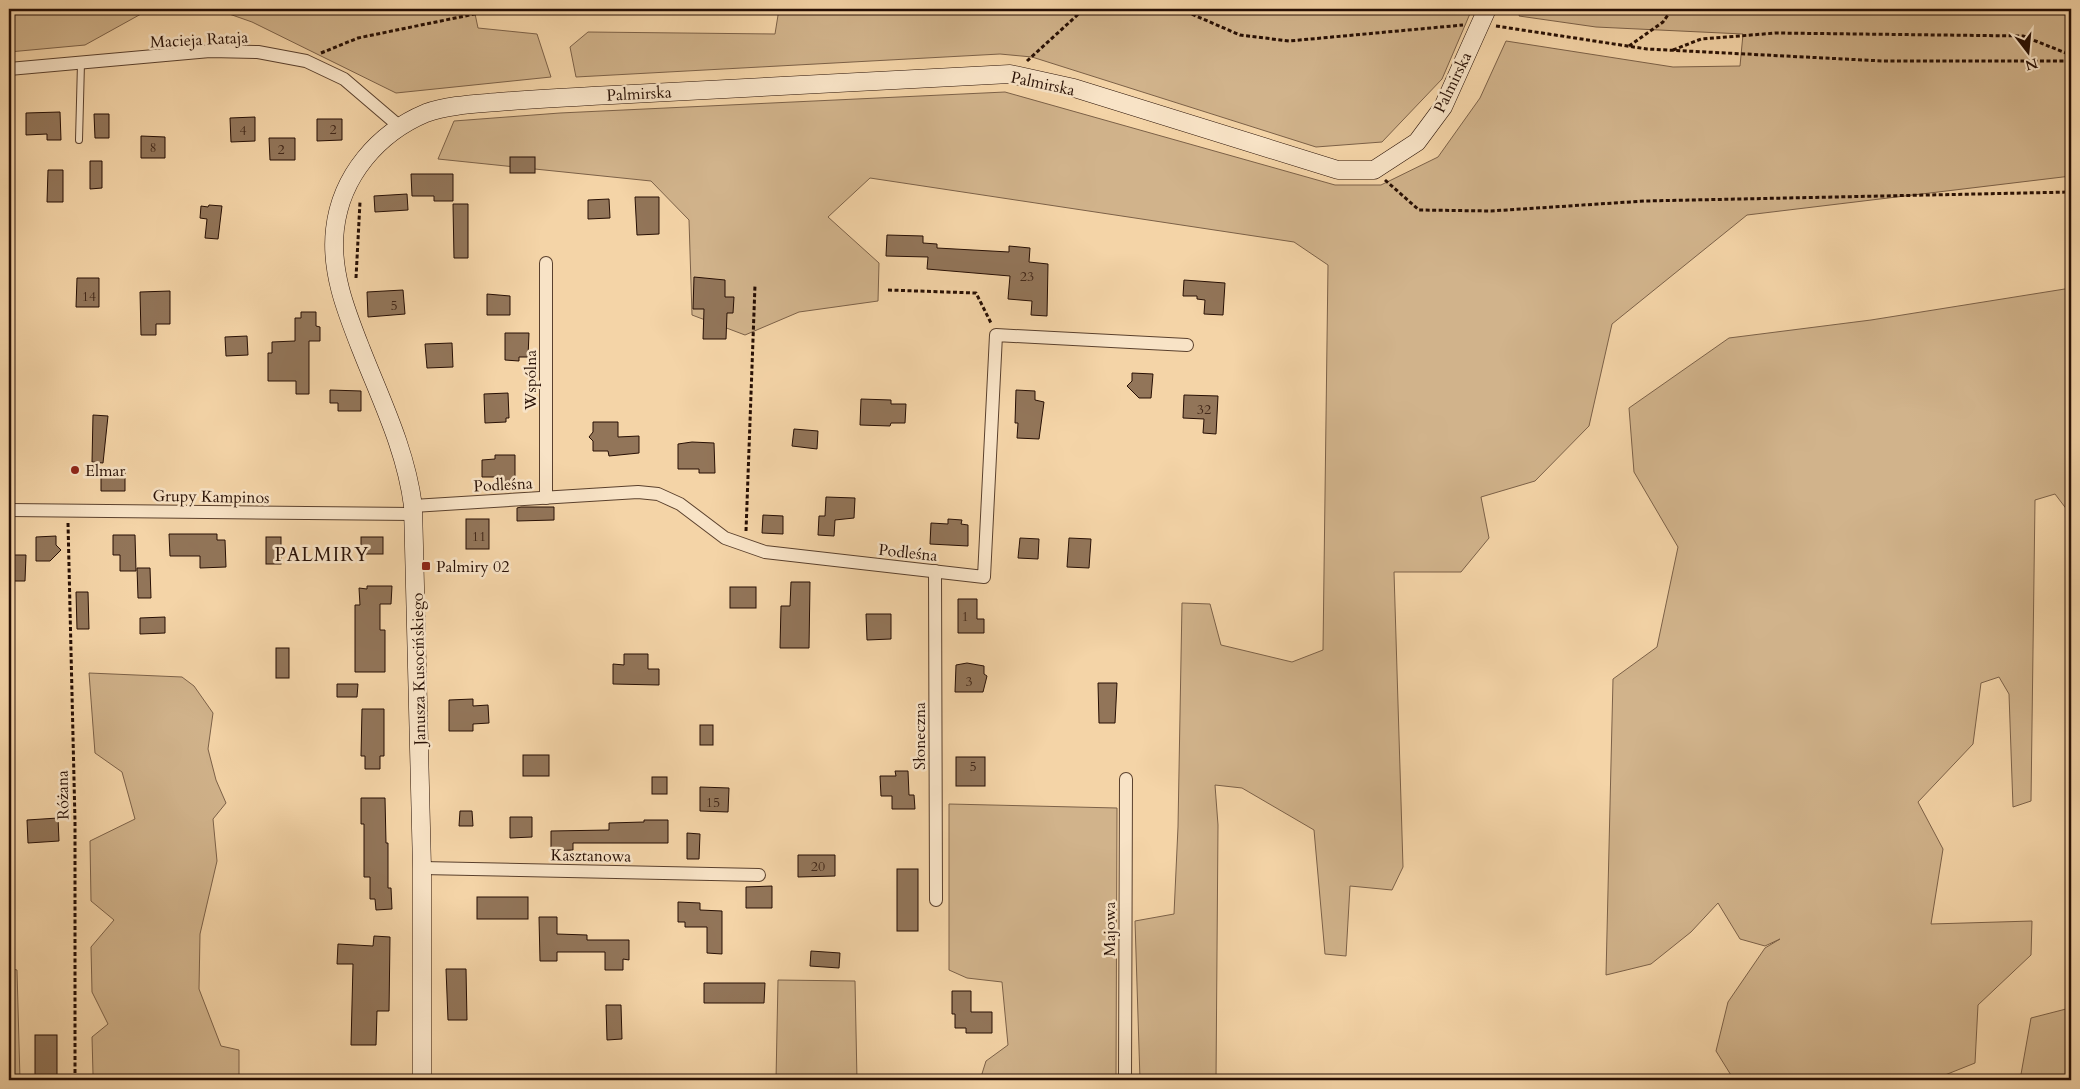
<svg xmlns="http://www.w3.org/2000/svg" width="2080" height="1089" viewBox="0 0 2080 1089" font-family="Cardo,serif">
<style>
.green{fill:#d1b38b;stroke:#7c6148}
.building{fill:#927559;stroke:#270f04}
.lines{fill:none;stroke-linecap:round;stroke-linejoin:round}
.lane-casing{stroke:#5a402d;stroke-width:8}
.street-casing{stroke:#5a402d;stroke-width:14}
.secondary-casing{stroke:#270f04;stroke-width:19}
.path{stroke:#270f04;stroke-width:3;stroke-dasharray:4 2.5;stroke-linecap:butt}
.lane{stroke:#f8e3c6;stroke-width:6}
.street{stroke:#f8e3c6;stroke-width:12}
.secondary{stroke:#f8e3c6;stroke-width:18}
.poi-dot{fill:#8f2418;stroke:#f8e3c6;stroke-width:2}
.labels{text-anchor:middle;stroke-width:5;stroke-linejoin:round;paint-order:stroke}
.number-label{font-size:14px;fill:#422819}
.street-label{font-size:16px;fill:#270f04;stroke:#f8e3c6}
.poi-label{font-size:16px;fill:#270f04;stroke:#f8e3c6;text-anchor:start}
.quarter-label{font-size:19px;letter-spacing:1px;fill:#270f04;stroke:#f8e3c6}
</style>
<rect width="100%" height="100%" fill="#f4d4a7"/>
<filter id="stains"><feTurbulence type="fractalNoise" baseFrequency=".004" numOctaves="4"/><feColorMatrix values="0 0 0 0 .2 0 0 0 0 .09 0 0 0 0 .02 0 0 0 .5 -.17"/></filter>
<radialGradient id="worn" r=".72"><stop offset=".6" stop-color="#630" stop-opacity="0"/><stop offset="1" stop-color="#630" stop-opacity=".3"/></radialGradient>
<g class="green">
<path d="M9 9H150L85 45 9 52Z"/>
<path d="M215 9H474L478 28 537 34 551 77 396 93 252 22Z"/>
<path d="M779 9H1472L1442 79 1382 142 1316 147 1032 57 1000 54 576 77 570 47 588 32 775 34Z"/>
<path d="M1521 9H2071V176L1747 215 1612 324 1589 426 1535 481 1481 497 1489 538 1461 572H1394L1403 867 1392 890 1350 886 1346 956 1325 954 1314 830 1242 788 1215 785 1218 825 1216 1080H1140L1135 921 1174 914 1178 827 1182 603 1210 604 1221 645 1292 662 1323 650 1328 265 1294 242 870 178 828 217 879 263 878 301 799 312 745 335 692 315 689 220 651 181 438 159 454 121 560 113 1005 92 1335 185H1381L1438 157 1480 98 1506 41 1673 67 1740 66 1743 34 1596 27 1519 16Z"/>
<path d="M2071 288V794L2066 766 2071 515 2055 494 2035 500 2031 801 2013 807 2009 694 1999 677 1981 683 1973 744 1918 802 1943 849 1931 924 2032 921 2031 955 1978 1005 1975 1063 1945 1075 1944 1080H1734L1716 1051 1728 1002 1765 948 1780 939 1765 946 1740 939 1718 903 1691 932 1651 964 1606 975 1613 679 1657 647 1678 547 1634 472 1629 408 1729 338 1871 320Z"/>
<path d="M89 673 182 677 194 686 213 713 208 749 216 780 226 803 213 819 217 861 200 934 199 989 221 1046 239 1050V1080H95L93 1074 92 1037 108 1024 92 992 91 947 114 920 91 901 90 841 135 819 122 772 95 753Z"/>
<path d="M949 804 1117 808 1116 1080H980L986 1061 1008 1045 1002 982 967 978 949 970Z"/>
<path d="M2071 900V1080H2020L2031 1018 2066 1009Z"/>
<path d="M9 968 17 970 20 1080H9Z"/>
<path d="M778 980 855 981 857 1080H776Z"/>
</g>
<g class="building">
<path d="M60 112 61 140H47V134L26 135V113Z"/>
<path d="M94 114H109V138H95Z"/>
<path d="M255 117V141L231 142 230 118Z"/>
<path d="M317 119H342V140L317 141Z"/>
<path d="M141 136 165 137V158H141Z"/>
<path d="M269 138H295V160H270Z"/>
<rect x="510" y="157" width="25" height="16"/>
<path d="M90 161H102V188L90 189Z"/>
<path d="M48 170H63V202H47Z"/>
<path d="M411 174H453V201H434V196H412Z"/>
<path d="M407 194 408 210 375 212 374 196Z"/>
<path d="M635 197H659V234L637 235Z"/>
<path d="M609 199 610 218 588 219V200Z"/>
<path d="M453 204H468V258H454Z"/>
<path d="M209 205 222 206 218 239 205 238 207 219 200 218 201 206 208 207Z"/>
<path d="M887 235 923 236V243L937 244V248L1009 252V246L1030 248 1029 262 1048 264 1047 316 1031 315 1032 301 1008 299 1010 276 927 269 928 257 886 256Z"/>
<path d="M694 277 725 280V297H734L733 313H727L726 339H703L704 309H693Z"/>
<path d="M77 278H99V307H76Z"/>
<path d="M1184 280 1225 283 1223 315 1204 314 1205 300 1197 299V296H1183Z"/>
<path d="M403 290 405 314 368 317 367 292Z"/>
<path d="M170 291V324H156V335H141L140 292Z"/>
<path d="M487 294 510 296V315H487Z"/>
<path d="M301 312H316V326L320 327V341H309V394H296V381H268V353H272V342L295 341V318H301Z"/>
<path d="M505 333H529L528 357H519V361L505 360Z"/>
<path d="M247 336 248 355 226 356 225 337Z"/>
<path d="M452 343 453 367 427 368 425 344Z"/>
<path d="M1132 373 1153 374 1151 398H1139L1127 386 1132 381Z"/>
<path d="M330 390 361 391V411H338V403H330Z"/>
<path d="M1016 390 1035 391V400L1044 402 1039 439 1017 438 1018 423H1015Z"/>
<path d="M508 393 509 418H506V422L485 423 484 394Z"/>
<path d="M1184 395 1218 396 1216 434 1203 433 1204 419 1183 418Z"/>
<path d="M861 399 891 400V404H906L905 423H891L890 426 860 425Z"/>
<path d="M93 415 108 416 103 463 92 462Z"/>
<path d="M593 422H618V437L639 436V453L609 456 608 451H593V441L589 437 593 432Z"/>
<path d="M794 429 818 431 817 449 792 446Z"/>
<path d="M692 442 714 443 715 473H699V469H678V444Z"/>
<path d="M495 455H515V481H496L495 477H482V460L495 459Z"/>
<path d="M101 471 125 472V491H101Z"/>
<path d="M826 497 855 498 854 518 835 520 834 536 818 535 819 516H825Z"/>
<path d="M521 507H554V520L517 521V508Z"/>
<path d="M763 515 783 516V534L762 533Z"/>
<rect x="466" y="519" width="23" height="30"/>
<path d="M948 519 962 520 961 524 968 525V546L930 544 931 523 948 524Z"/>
<path d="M169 534H217V540H225L226 567 200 568V556H170Z"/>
<path d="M113 535H135L136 571H120V555H113Z"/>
<path d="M56 536V545L61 550 50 561H36V537Z"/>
<rect x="266" y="537" width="15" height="27"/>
<rect x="361" y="537" width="22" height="17"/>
<path d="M1020 538 1039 539 1038 559 1018 558Z"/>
<path d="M1069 538 1091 539 1089 568 1067 567Z"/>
<path d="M10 555H26L25 581H10Z"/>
<path d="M137 568H150L151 598H138Z"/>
<path d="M791 582H810L809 648H780L781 606H790Z"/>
<path d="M367 586H392L391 604H380V630H385V672H355V605H360L359 588 367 589Z"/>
<rect x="730" y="587" width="26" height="21"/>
<path d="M76 592H88L89 629H77Z"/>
<path d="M958 599H977V619H984V633H958Z"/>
<path d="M866 614H891V639L867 640Z"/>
<path d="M165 617V633L140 634V618Z"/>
<rect x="276" y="648" width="13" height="30"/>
<path d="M624 654H648V669H659V685L613 684V664L624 665Z"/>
<path d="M967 663 984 666V674L987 676 983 692H955L956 665Z"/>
<path d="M1098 683H1117L1115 723H1099Z"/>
<path d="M337 684H358L357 697H337Z"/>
<path d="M473 699V706L488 705 489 723 473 724V731H449V700Z"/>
<path d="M362 709H384V756H380V769H365V756H361Z"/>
<rect x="700" y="725" width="13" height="20"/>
<rect x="523" y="755" width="26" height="21"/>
<rect x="956" y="757" width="29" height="29"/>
<path d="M895 771H908L909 795H914L915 809H892V796H881L880 776H896Z"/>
<rect x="652" y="777" width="15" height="17"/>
<path d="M700 787 729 788 728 812 700 811Z"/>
<path d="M361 798H385L386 843H388V888H391L392 909 376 910 375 899H370V877H364V824H361Z"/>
<path d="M460 811H472L473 826H459Z"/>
<path d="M510 817H532V837L510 838Z"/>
<path d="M58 818 59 841 28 843 27 820Z"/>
<path d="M644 820H668V843H573V850L551 851V831L609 830V823L644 822Z"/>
<path d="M687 833 700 834 699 859H687Z"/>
<path d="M798 855H835V876L798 877Z"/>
<rect x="897" y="869" width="21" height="62"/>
<path d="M772 886V908H746V887Z"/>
<rect x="477" y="897" width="51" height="22"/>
<path d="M678 902 700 903V910L722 911V954L707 953V927H685V922H678Z"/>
<path d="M539 917H557V934L587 935V940H629V960L623 959V970H605V952H557V961H540Z"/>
<path d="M374 936 390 937 389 1011H377L376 1045H351L353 964H337L338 944 373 946Z"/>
<path d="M811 951 840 953 839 968 810 966Z"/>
<path d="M446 969H466L467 1020H448Z"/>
<path d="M704 983H765L764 1003H704Z"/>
<path d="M952 991H971V1012H992V1033H966V1028H955V1014H952Z"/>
<path d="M606 1005H621L622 1039 607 1040Z"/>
<rect x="35" y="1035" width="22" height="42"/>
</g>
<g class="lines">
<defs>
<path id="lane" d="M79 140 81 63"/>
<g id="street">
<path d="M9 69 210 51 258 52 306 61 344 79 399 126"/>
<path d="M546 498V263"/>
<path d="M413 506 638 492 658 494 680 504 725 538 765 552 984 577 996 335 1187 345"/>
<path d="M9 510 413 514"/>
<path d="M935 571 936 900"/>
<path d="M422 868 759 875"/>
<path d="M1125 1080 1126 779"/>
</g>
<path id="secondary" d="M422 1080V868L413 506C406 450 381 400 361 349 346 311 330 271 335 229 341 176 378 133 426 113 448 105 475 104 498 102 536 99 574 97 612 95 744 88 877 81 1010 74L1074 88 1338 170H1374L1417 142 1443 107 1487 9"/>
</defs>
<use href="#lane" class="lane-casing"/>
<use href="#street" class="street-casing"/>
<use href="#secondary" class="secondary-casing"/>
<g class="path">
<path d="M1180 9 1240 35 1289 41 1463 25"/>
<path d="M1496 26 1647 49 1883 61H2071"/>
<path d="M1629 46 1663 22 1672 9"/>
<path d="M1673 50 1701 39 1776 33 2023 36 2071 55"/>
<path d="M321 53 358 38 499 9"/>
<path d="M1027 61 1084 9"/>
<path d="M1385 180 1419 210 1491 211 1645 201 2071 192"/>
<path d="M356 278 360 202"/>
<path d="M888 290 976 293 991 323"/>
<path d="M68 523 75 822V1080"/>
<path d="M746 531 755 285"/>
</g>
<use href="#lane" class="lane"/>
<use href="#street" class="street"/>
<use href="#secondary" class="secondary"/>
</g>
<g class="poi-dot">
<circle cx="75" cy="470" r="5"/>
<rect x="421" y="561" width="10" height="10" rx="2.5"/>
</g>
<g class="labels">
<g class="number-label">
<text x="333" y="134">2</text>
<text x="243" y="135">4</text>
<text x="153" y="152">8</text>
<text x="281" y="154">2</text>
<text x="1027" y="281">23</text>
<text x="89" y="301">14</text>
<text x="394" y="310">5</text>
<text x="1204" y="414">32</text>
<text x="479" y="541">11</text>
<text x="965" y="621">1</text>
<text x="969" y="686">3</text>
<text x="973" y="771">5</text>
<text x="713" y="807">15</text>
<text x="818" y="871">20</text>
</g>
<g class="street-label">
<text transform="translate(199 39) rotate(-3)" y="6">Macieja Rataja</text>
<text transform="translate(1452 82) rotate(-64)" y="6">Palmirska</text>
<text transform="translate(1043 83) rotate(12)" y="6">Palmirska</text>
<text transform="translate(639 93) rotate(-3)" y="6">Palmirska</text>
<text transform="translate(530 380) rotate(-90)" y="6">Wspólna</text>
<text transform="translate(503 484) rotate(-3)" y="6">Podleśna</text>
<text transform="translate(211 496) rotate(1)" y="6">Grupy Kampinos</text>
<text transform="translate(908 552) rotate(6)" y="6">Podleśna</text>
<text transform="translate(418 669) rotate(-91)" y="6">Janusza Kusocińskiego</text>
<text transform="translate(919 736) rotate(-90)" y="6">Słoneczna</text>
<text transform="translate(62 795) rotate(-91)" y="6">Różana</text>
<text transform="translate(591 855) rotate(1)" y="6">Kasztanowa</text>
<text transform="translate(1109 929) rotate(-90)" y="6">Majowa</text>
</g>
<g class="poi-label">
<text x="85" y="476">Elmar</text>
<text x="436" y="572">Palmiry 02</text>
</g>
<g class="quarter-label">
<text x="322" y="561">PALMIRY</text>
</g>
</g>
<rect width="2080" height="1089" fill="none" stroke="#f4d4a7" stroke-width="30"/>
<rect x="10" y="10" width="2060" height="1069" fill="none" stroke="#270f04" stroke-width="2.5"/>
<rect x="15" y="15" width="2050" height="1059" fill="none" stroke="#270f04"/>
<g transform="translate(2028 52) rotate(164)" stroke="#f8e3c6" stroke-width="4" paint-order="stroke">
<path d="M0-4L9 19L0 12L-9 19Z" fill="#270f04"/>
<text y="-8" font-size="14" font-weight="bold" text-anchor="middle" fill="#270f04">N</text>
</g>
<rect width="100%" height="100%" filter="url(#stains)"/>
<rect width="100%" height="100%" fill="url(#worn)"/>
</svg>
